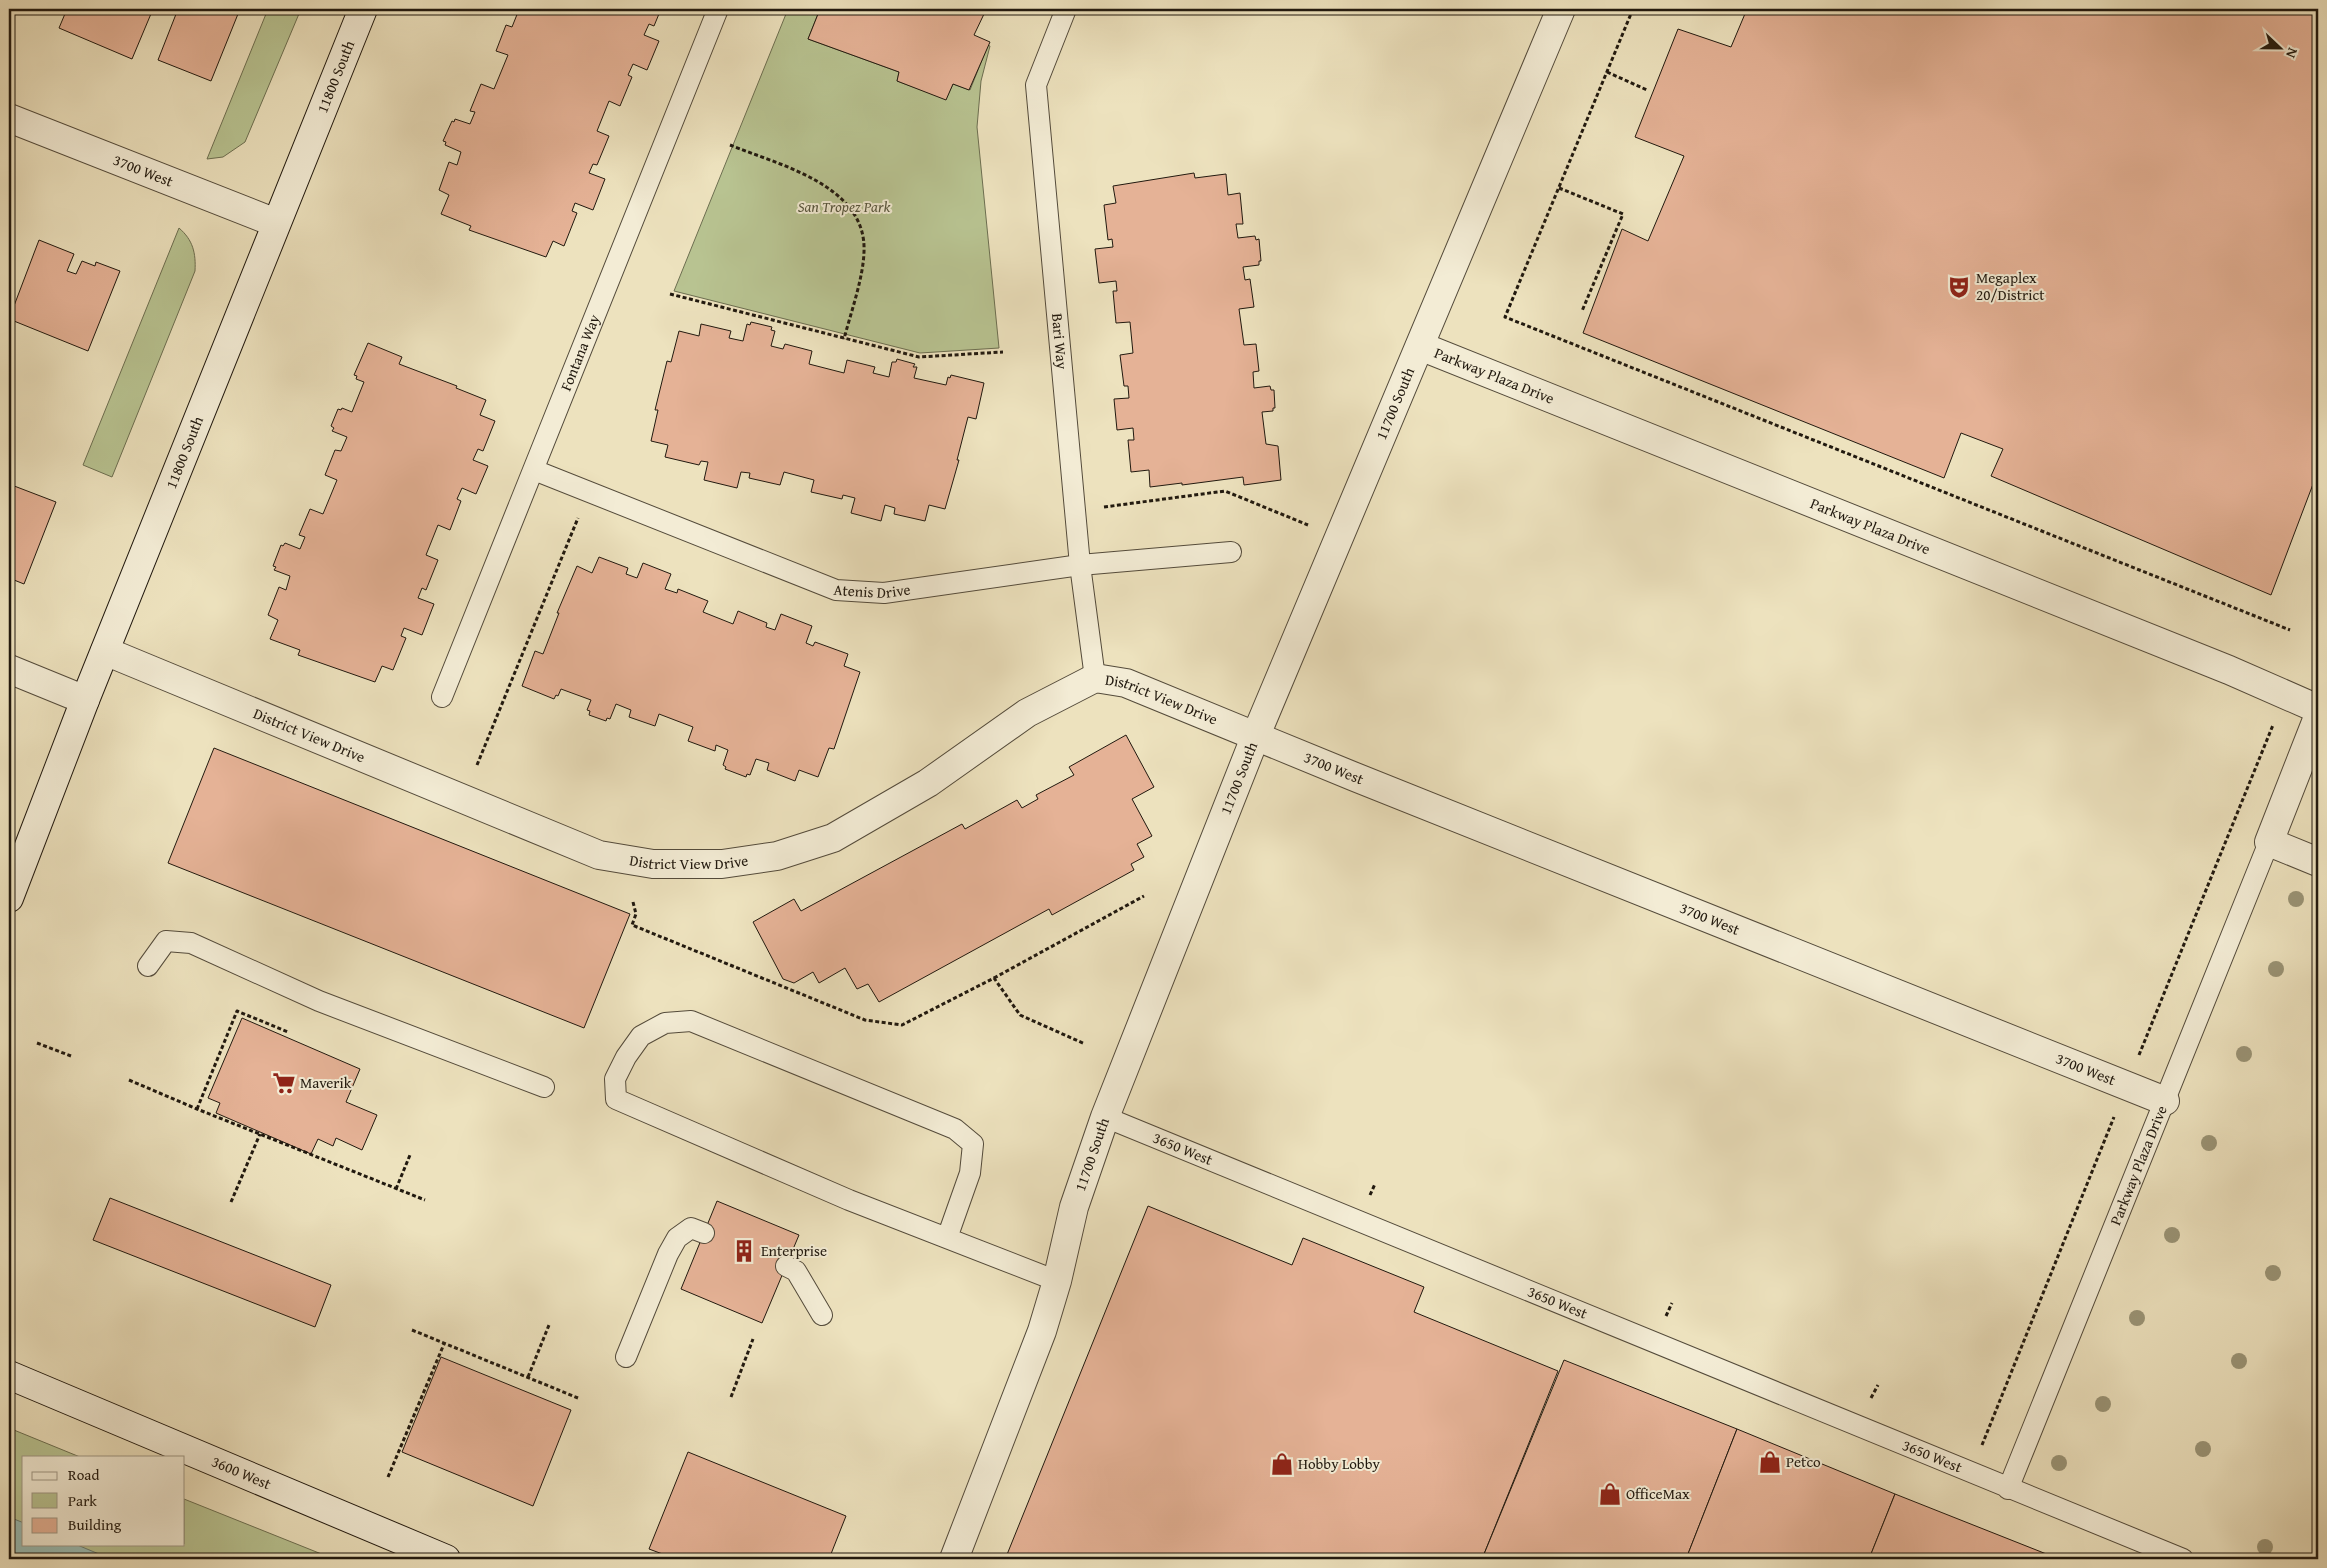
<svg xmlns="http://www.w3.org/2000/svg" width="2327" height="1568" viewBox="0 0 2327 1568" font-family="'Gentium Book Plus',serif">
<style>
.green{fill:#b8c391;stroke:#6c6e50}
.water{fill:#99bdb5;stroke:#697b73}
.building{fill:#e5b296;stroke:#21190f}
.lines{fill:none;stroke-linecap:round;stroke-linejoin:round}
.lane-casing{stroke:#544b3b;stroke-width:22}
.street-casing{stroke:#544b3b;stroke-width:30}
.secondary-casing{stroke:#21190f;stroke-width:30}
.path{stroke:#21190f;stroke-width:3;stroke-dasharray:4 2.5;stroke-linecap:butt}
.lane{stroke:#f3ecd5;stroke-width:20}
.street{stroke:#f3ecd5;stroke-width:28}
.secondary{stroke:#f3ecd5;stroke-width:28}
.tree{fill:#9a9476}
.labels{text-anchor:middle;stroke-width:4;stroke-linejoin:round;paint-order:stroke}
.street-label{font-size:15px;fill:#21190f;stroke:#f3ecd5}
.park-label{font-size:15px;font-style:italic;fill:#56543c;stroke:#f3ecd5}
.poi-label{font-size:15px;fill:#21190f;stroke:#f3ecd5;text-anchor:start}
</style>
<rect width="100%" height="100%" fill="#ede2be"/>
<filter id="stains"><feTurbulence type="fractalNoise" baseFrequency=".004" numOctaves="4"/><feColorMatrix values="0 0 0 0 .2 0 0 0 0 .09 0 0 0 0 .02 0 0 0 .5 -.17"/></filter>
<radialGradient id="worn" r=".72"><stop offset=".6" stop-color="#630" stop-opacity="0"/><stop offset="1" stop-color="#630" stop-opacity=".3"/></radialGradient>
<g class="green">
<path d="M268 9H301L245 142 223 157 207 159Z"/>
<path d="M788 9H820L808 39 899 72 897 81 946 99 953 84 970 90 988 45 990 46 981 81 977 127 999 348 920 353 674 291Z"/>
<path d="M179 228C193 240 196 253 195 271L112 477 83 465Z"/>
<path d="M9 1428 80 1457H24V1544H184V1499L334 1559H9Z"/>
</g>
<path class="water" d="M9 1517 24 1523V1544H75L111 1559H9Z"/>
<g class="building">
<path d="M67 9H153L132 59 59 28Z"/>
<path d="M178 9H240L211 81 158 60Z"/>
<path d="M510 9H661L654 26 649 24 644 35 659 41 647 70 633 64 628 75 632 77 620 106 609 101 597 131 609 136 597 165 593 164 589 173 605 179 593 210 575 203 572 211 577 213 564 246 553 241 546 257 469 230 471 226 441 214 449 195 439 190 449 162 457 165 461 152 445 145 446 142 443 141 452 121 454 122 455 119 470 124 475 112 470 111 481 84 494 89 508 55 496 51 506 25 512 27 518 12Z"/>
<path d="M820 9H974L984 14 974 35 990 42 969 90 953 84 946 100 897 81 899 72 808 39Z"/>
<path d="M1747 9H2318V471L2271 595 1991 476 2003 449 1961 433 1944 478 1583 333 1622 229 1648 241 1684 156 1635 137 1678 29 1731 47Z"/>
<path d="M1194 173 1195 178 1226 174 1228 195 1240 193 1243 224H1236L1238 238 1255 236 1256 240 1259 239 1261 261H1259V265L1243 267 1245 280 1250 279 1254 307 1239 309 1244 345 1256 344 1259 371 1253 372 1254 388 1270 386 1271 390H1274L1275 408H1273V411L1262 412 1266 444 1278 446 1281 480 1244 485 1243 477 1182 485V483L1150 487 1149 470 1131 472 1128 440H1134L1133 428 1117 430 1114 399 1129 398 1128 386H1124L1120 355 1133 353 1130 322 1116 323 1113 291H1117L1116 281 1099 283 1095 249 1113 247 1112 239 1108 240 1104 205 1116 203 1113 186Z"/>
<path d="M39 240 74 254 67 271 76 274 82 261 95 266 96 262 120 271 88 351 9 319Z"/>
<path d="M751 322 772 327 771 330 775 331 771 346 783 349 785 344 812 351 809 364 844 373 847 360 875 367 873 373 889 377 892 362H896L897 359 915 364 913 367H917L914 378 946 385 948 377 950 378 951 375 984 383 976 419 968 417 957 460H959L945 509 929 505 925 521 894 514 895 508 885 505 881 521 851 513 855 498 843 495 842 499 811 492 814 480 784 472 780 485 749 478 750 473 741 472 737 488 704 480 708 462 701 461 699 465 665 457 668 445 651 441 658 410H655L667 361 671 362 679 331 699 336 701 324 731 331 729 338 743 341 747 324 750 325Z"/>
<path d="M368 343 402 357 399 364 457 386 456 388 486 400 480 415 495 421 483 451 478 449 473 460 488 466 476 494 462 488 457 499 461 501 450 530 438 525 426 555 438 560 426 590 422 588 418 598 434 604 422 635 404 628 401 636 406 638 393 670 382 666 375 682 298 655 300 650 270 639 278 620 268 615 279 587 286 590 290 576 274 570 276 567 273 566 281 545 283 546 285 543 300 549 305 537 299 535 310 509 323 514 337 480 325 475 335 450 341 451 347 437 332 431 334 428 331 426 338 409 341 410 342 408 352 412 364 382 356 379 357 376 354 375Z"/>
<path d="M9 484 56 502 24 584 9 578Z"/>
<path d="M599 557 628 568 626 574 637 578 643 563 671 574 665 589 677 593 678 589 708 601 703 612 733 624 738 611 767 623 766 627 775 630 781 614 812 626 806 643 813 646 815 642 848 654 844 666 860 672 834 749 829 748 818 777 799 770 795 781 767 770 769 763 756 759 750 775 747 774 746 777 725 769 726 767 723 765 728 750 716 745 715 751 688 741 693 727 659 714 655 726 629 717 631 710 616 704 610 719 607 718 606 721 589 715 590 711 587 710 591 700 561 689 558 696 556 695 554 699 522 686 535 651 543 654 559 613H557L577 566 592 573Z"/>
<path d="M1126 735 1154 787 1132 799 1152 836 1137 844 1144 857 1131 864 1134 870 1052 915 1049 909 879 1002 868 984 857 989 845 968 819 983 813 972 794 983 783 979 753 922 794 899 801 911 962 824 965 829 1017 800 1022 808 1038 799 1036 795 1074 775 1069 767Z"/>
<path d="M214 748 630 914 584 1028 168 863Z"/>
<path d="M242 1018 360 1069 346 1102 377 1115 362 1150 336 1138 333 1146 318 1139 311 1154 216 1113 220 1103 208 1098Z"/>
<path d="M110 1198 331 1285 315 1327 93 1240Z"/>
<path d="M717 1201 799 1235 762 1323 681 1289Z"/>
<path d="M1148 1206 1292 1265 1303 1238 1424 1287 1414 1312 1558 1371 1482 1559H1011L1006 1557Z"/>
<path d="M441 1357 571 1410 533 1506 402 1452Z"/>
<path d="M1564 1360 1737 1429 1686 1559H1482Z"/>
<path d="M1737 1429 1895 1494 1869 1559H1686Z"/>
<path d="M688 1452 846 1516 829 1559H676L649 1549Z"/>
<path d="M1895 1494 2059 1559H1869Z"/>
</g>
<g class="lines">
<defs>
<g id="lane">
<path id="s1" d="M1066 9 1036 85 1080 565 1095 678"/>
<path id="s2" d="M534 470 836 590 884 593 1080 565 1231 552"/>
<path id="s3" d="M442 697 718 9"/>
<path d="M148 966 166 941 191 943 319 1001 544 1087"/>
<path id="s4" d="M1105 1117 2183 1559"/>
<path d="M947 1238 970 1173 973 1144 955 1129 691 1021 665 1023 641 1036 626 1057 615 1079 616 1099 849 1200 1057 1281"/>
<path d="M786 1266 796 1271 822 1315"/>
<path d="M626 1357 668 1254 677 1238 691 1228 704 1233"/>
<path id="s5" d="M2008 1489 2269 842"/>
</g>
<g id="street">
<path id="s6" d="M9 118 276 223"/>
<path id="s7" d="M1420 346 2229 670 2318 709"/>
<path id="s8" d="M105 651 599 855 653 864H722L777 856 833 838 928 783 1027 713 1095 678 1126 683 1355 777 2165 1101"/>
<path d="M9 669 85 700"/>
<path d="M2318 717 2269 842 2318 862"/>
<path id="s9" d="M954 1559 1042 1331 1057 1281 1074 1207 1105 1117 1256 735 1561 9"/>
</g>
<g id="secondary">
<path id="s10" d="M9 898 85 700 363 9"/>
<path id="s11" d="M9 1375 446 1559"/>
</g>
</defs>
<use href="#lane" class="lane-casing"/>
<use href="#street" class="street-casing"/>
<use href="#secondary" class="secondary-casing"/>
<g class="path">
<path d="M1633 9 1505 317 2290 630"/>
<path d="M1607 72 1647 90"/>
<path d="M730 145C779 165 867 185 864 252 863 279 851 312 844 339"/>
<path d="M1559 188 1623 214 1582 311"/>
<path d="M670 294 919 357 1003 352"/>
<path d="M1104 507 1225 491 1308 525"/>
<path d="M477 765 578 518"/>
<path d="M633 902 636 914 632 925 865 1020 902 1025 994 978 1020 1015 1085 1044"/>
<path d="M994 978 1144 896"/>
<path d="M37 1043 71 1056"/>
<path d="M2139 1055 2273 725"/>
<path d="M129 1080 197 1109 425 1200"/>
<path d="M197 1109 237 1011 288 1032"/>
<path d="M396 1189 410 1155"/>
<path d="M1370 1195 1375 1184"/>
<path d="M231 1202 260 1134"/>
<path d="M1666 1316 1672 1303"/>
<path d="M412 1330 578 1398"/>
<path d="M528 1377 549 1325"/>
<path d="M731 1397 753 1339"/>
<path d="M1871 1398 1878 1385"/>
<path d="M1982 1445 2114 1117"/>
<path d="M388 1477 444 1344"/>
</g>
<use href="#lane" class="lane"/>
<use href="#street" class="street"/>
<use href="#secondary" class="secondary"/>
</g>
<g class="tree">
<circle cx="2296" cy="899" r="8"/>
<circle cx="2276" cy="969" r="8"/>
<circle cx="2244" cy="1054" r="8"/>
<circle cx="2209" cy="1143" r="8"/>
<circle cx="2172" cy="1235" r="8"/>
<circle cx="2273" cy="1273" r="8"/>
<circle cx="2137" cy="1318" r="8"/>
<circle cx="2239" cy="1361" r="8"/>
<circle cx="2103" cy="1404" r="8"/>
<circle cx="2203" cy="1449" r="8"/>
<circle cx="2059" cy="1463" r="8"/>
<circle cx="2265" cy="1547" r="8"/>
</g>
<defs>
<symbol id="theatre-bare" viewBox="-9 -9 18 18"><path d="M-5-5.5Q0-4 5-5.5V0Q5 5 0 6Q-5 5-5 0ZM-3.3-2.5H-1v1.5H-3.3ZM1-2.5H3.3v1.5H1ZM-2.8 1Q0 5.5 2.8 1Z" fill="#8f2418" stroke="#f3ecd5" stroke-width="2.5" paint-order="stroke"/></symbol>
<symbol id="supermarket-bare" viewBox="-9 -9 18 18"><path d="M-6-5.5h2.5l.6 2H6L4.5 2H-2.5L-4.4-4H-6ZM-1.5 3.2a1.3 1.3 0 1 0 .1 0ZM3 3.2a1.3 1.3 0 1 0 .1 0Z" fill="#8f2418" stroke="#f3ecd5" stroke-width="2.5" paint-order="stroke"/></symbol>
<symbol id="building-bare" viewBox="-9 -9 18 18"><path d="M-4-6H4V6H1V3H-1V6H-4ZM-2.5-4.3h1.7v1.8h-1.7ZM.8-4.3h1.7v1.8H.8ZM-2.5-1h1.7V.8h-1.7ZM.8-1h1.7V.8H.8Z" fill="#8f2418" stroke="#f3ecd5" stroke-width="2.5" paint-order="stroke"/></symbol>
<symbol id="shop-bare" viewBox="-9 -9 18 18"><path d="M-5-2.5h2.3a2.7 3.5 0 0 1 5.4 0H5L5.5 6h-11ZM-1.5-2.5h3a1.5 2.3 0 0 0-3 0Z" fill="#8f2418" stroke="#f3ecd5" stroke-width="2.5" paint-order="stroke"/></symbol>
</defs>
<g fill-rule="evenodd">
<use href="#theatre-bare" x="1943" y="271" width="32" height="32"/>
<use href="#supermarket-bare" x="268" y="1067" width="32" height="32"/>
<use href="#building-bare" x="728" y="1235" width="32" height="32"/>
<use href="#shop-bare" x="1754" y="1446" width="32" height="32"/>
<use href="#shop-bare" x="1266" y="1448" width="32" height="32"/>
<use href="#shop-bare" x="1594" y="1478" width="32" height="32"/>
</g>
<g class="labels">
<g class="street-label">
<text dy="5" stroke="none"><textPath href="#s10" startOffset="884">11800 South</textPath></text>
<text dy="5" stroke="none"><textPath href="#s6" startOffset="144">3700 West</textPath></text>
<text dy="5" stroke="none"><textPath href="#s1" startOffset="339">Bari Way</textPath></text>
<text dy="5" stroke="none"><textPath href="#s3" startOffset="371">Fontana Way</textPath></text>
<text dy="5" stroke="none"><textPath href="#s7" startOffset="80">Parkway Plaza Drive</textPath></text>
<text dy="5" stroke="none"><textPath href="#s9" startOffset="1238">11700 South</textPath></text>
<text dy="5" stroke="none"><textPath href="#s10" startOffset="479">11800 South</textPath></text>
<text dy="5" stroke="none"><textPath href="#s7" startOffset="485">Parkway Plaza Drive</textPath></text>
<text dy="5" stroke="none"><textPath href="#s2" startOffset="361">Atenis Drive</textPath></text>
<text dy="5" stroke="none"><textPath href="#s8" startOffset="1150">District View Drive</textPath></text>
<text dy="5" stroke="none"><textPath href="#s8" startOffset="221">District View Drive</textPath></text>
<text dy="5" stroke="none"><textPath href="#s8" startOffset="1336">3700 West</textPath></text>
<text dy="5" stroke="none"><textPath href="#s9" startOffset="832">11700 South</textPath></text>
<text dy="5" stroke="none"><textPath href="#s8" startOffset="625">District View Drive</textPath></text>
<text dy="5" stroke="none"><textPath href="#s8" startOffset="1741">3700 West</textPath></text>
<text dy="5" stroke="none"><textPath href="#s8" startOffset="2146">3700 West</textPath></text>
<text dy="5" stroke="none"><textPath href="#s4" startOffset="84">3650 West</textPath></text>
<text dy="5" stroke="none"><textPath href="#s9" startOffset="428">11700 South</textPath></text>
<text dy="5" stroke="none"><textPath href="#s5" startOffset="349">Parkway Plaza Drive</textPath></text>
<text dy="5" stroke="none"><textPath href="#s4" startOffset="489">3650 West</textPath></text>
<text dy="5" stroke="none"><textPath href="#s4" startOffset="894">3650 West</textPath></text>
<text dy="5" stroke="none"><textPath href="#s11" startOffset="252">3600 West</textPath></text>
</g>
<g class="park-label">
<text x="844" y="212">San Tropez Park</text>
</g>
<g class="poi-label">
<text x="1976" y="283">Megaplex<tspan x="1976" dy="17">20/District</tspan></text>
<text x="300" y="1088">Maverik</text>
<text x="761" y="1256">Enterprise</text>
<text x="1786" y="1467">Petco</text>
<text x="1298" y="1469">Hobby Lobby</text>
<text x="1626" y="1499">OfficeMax</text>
</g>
</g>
<rect width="2327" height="1568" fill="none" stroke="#ede2be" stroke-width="30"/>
<rect x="10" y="10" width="2307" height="1548" fill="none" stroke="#21190f" stroke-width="2.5"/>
<rect x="15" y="15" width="2297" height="1538" fill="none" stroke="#21190f"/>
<rect x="22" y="1456" width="162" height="90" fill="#f3ecd5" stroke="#9f9886"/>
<rect x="32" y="1472" width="25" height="8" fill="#f3ecd5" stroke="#9f9886"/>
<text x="68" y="1480" font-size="15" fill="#21190f">Road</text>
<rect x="32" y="1493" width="25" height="15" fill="#b8c391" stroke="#9f9886"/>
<text x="68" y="1506" font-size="15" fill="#21190f">Park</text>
<rect x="32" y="1518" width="25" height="15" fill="#e5b296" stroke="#9f9886"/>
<text x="68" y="1530" font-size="15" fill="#21190f">Building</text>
<g transform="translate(2280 48) rotate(112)" stroke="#f3ecd5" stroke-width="4" paint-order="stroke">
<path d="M0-4L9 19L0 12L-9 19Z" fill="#21190f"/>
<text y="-8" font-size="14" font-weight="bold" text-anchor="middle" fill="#21190f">N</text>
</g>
<rect width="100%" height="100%" filter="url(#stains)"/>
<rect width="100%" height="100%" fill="url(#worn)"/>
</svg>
